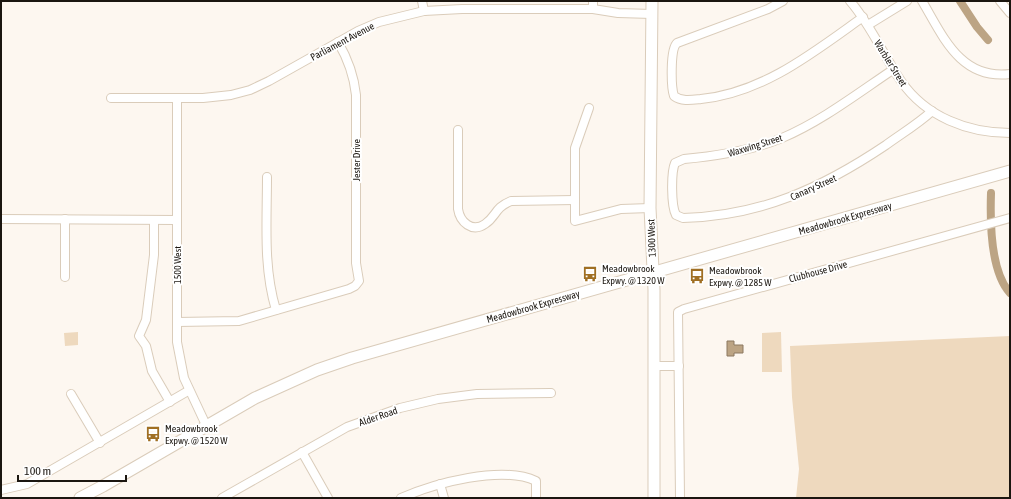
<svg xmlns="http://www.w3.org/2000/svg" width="1011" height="499" viewBox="0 0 1011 499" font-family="'Asap Condensed',sans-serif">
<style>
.green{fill:#eed9be}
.water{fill:#bca484;stroke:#8c7961}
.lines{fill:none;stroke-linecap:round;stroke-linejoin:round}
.canal{stroke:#bca484;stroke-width:8}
.street-casing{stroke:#daccba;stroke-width:10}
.secondary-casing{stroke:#daccba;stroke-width:13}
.street{stroke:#fff;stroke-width:8}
.secondary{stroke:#fff;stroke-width:11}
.labels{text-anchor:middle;stroke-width:4;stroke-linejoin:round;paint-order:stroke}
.street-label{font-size:10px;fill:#1b1610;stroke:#fff}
.poi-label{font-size:10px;fill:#1b1610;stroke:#fff;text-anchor:start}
</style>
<rect width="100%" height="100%" fill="#fdf7f0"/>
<g class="green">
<path d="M78 332V345L65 346 64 333Z"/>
<path d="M781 332 782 372H762V333Z"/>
<path d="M1010 336V498H796L799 469 792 397 790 346Z"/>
</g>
<path class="water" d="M727 341H734V345H743V353H734V356H727Z"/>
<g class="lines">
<g class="canal">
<path d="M960 1 977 27 988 40"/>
<path d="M991 193C990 222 990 271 1010 293"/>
</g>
<defs>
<g id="street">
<path d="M422 1 424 11"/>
<path d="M593 1V9"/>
<path d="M783 1 768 9 677 43C670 49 671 87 674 96 682 102 692 100 701 99 763 93 814 52 863 17"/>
<path d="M850 1C871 25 883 55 901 81 926 117 968 133 1010 133"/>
<path d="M922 1C943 36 960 80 1010 74"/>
<path d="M1000 1 1010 13"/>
<path d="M868 25 907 1"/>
<path d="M894 69C858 93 822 121 782 138 751 151 717 156 684 159L675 163C671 172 671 206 676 215L683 218C761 216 822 188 886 145 901 134 918 124 932 111"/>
<path d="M111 98H203L231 95 250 90 269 81 358 31 379 22 424 11 462 9H593L618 13 652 14"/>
<path d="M177 98V342L184 378 206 425"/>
<path d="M589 108 575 148V221L621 209 650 208"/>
<path d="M458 130V209C460 222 472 233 485 224 497 216 494 208 511 201L575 200"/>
<path d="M267 177C267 222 263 267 276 310"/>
<path d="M1 219 177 220"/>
<path d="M154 220V255L146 320 139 336 146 346 152 371 170 402"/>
<path d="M65 277V219"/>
<path d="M177 322 239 321 349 289 355 286 359 281 356 263V95C354 76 348 59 338 42"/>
<path d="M654 366H679"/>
<path d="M71 394 100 443"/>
<path d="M302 452 328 498"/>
<path d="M440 484 444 498"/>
<path d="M1 490 27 484 188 391"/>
<path d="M222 498 347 427 400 408 438 399 477 394 551 393"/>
<path d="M401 498C435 483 502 465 536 481V498"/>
<path d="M680 498 678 312 684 309 1010 218"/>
</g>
<g id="secondary">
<path d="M652 1 650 208 654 290V498"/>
<path d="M80 498 103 486 255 398 317 370 352 358 1010 171"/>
</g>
</defs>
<use href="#street" class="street-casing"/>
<use href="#secondary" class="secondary-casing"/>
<use href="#street" class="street"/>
<use href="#secondary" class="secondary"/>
</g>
<defs>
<symbol id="bus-bare" viewBox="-9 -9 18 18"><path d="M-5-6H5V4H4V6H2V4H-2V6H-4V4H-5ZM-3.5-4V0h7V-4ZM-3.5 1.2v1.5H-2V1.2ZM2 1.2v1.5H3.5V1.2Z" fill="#a06f23" stroke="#fff" stroke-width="2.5" paint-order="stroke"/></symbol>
</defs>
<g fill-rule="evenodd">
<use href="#bus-bare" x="579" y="263" width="22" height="22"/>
<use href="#bus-bare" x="686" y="265" width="22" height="22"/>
<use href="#bus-bare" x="142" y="423" width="22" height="22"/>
</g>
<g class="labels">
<g class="street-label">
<text transform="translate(342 41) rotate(-28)" y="4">Parliament Avenue</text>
<text transform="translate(891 63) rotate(58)" y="4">Warbler Street</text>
<text transform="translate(755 145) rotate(-17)" y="4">Waxwing Street</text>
<text transform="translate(356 160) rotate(-90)" y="4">Jester Drive</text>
<text transform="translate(813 187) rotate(-24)" y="4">Canary Street</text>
<text transform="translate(845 218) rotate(-16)" y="4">Meadowbrook Expressway</text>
<text transform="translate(651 238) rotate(-92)" y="4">1300 West</text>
<text transform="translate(177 265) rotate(-90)" y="4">1500 West</text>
<text transform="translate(818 271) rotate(-15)" y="4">Clubhouse Drive</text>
<text transform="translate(533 306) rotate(-16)" y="4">Meadowbrook Expressway</text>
<text transform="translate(378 416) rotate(-19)" y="4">Alder Road</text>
</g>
<g class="poi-label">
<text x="602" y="272">Meadowbrook<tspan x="602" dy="12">Expwy. @ 1320 W</tspan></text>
<text x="709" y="274">Meadowbrook<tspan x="709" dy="12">Expwy. @ 1285 W</tspan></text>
<text x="165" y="432">Meadowbrook<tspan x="165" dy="12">Expwy. @ 1520 W</tspan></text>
</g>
</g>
<rect width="1011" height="499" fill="none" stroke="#1b1610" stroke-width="4"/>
<path d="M18 475v6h108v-6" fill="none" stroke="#1b1610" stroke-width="2"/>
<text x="24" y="475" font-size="12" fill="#1b1610" stroke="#ffffff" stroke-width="3" paint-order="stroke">100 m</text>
</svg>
